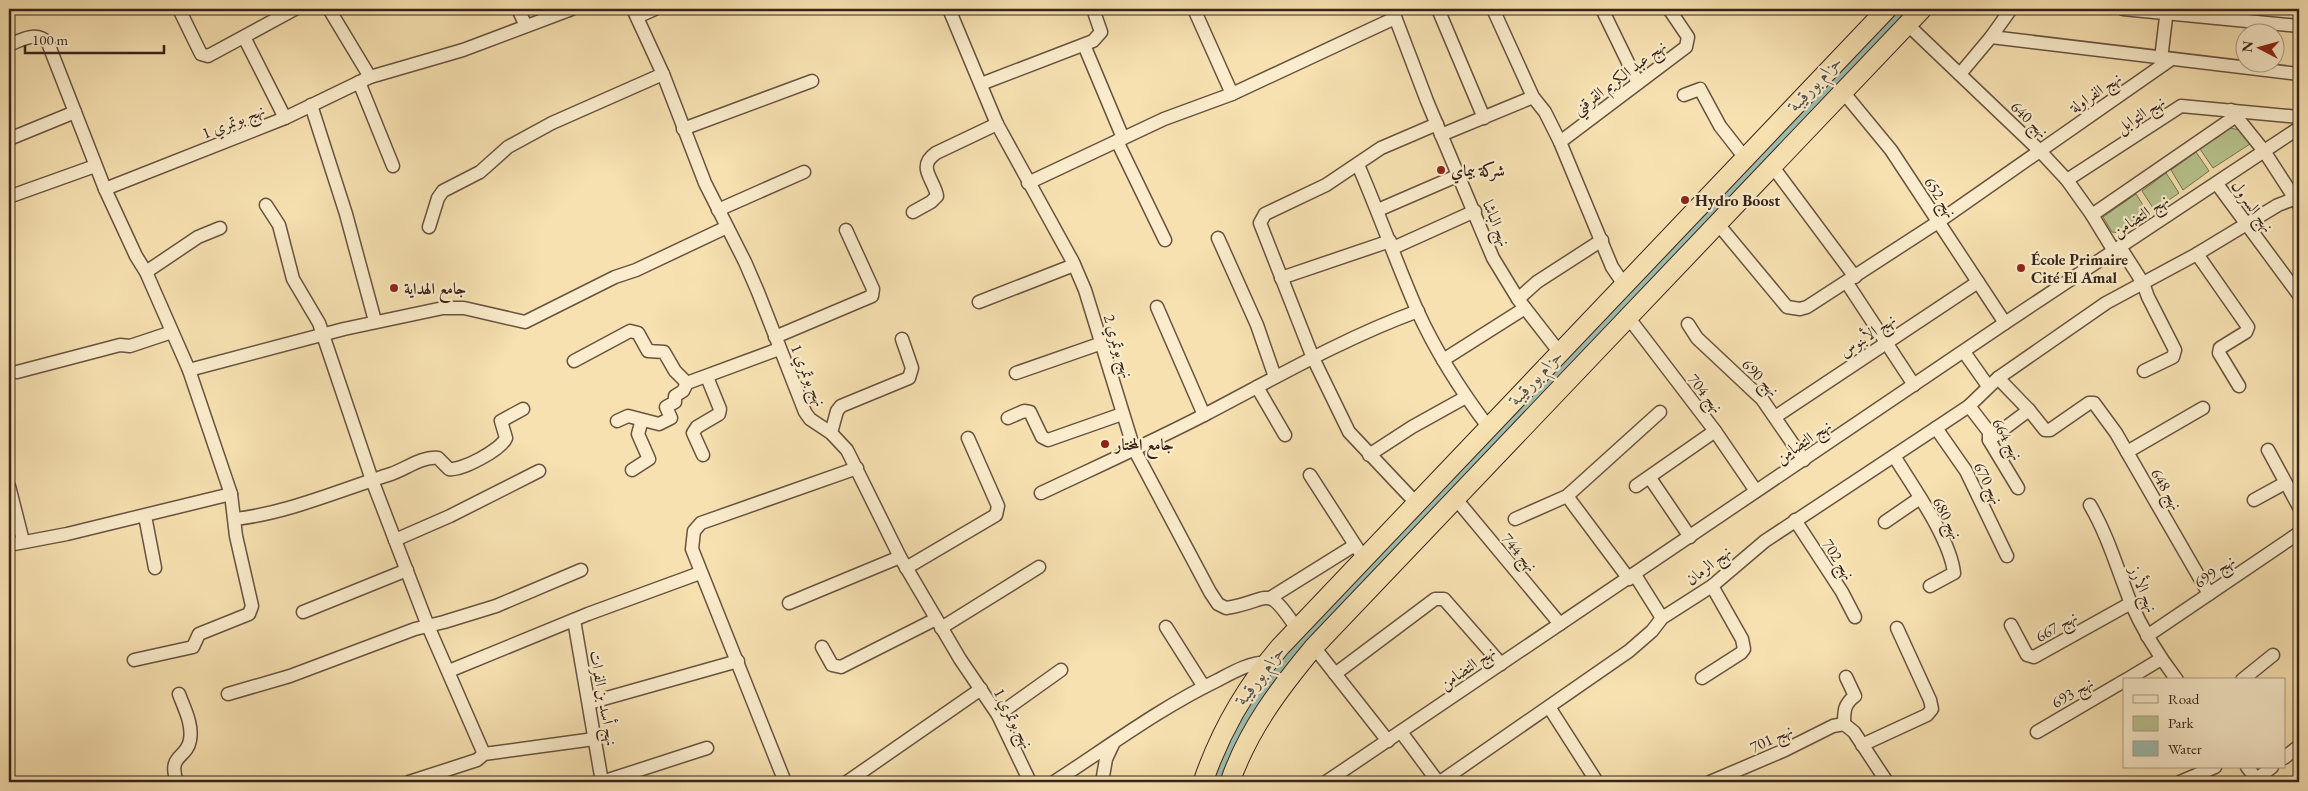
<svg xmlns="http://www.w3.org/2000/svg" width="2308" height="791" viewBox="0 0 2308 791" font-family="'EB Garamond',Amiri,serif">
<style>
.green{fill:#b8c48f;stroke:#787454}
.water{fill:#9dbdaf;stroke:#748073}
.lines{fill:none;stroke-linecap:round;stroke-linejoin:round}
.minor-casing{stroke:#675340;stroke-width:15}
.highway-casing{stroke:#37241a;stroke-width:21}
.minor{stroke:#faeccc;stroke-width:12}
.highway{stroke:#f7e1b1;stroke-width:19}
.poi-dot{fill:#8f2418;stroke:#faeccc;stroke-width:2}
.labels{text-anchor:middle;stroke-width:4.5;stroke-linejoin:round;paint-order:stroke}
.street-label{font-size:16px;fill:#37241a;stroke:#faeccc}
.poi-label{font-size:16px;font-weight:bold;fill:#37241a;stroke:#faeccc;text-anchor:start}
.water-label{font-size:18px;font-style:italic;fill:#565247;stroke:#faeccc}
</style>
<rect width="100%" height="100%" fill="#f7e1b1"/>
<filter id="stains"><feTurbulence type="fractalNoise" baseFrequency=".004" numOctaves="4"/><feColorMatrix values="0 0 0 0 .2 0 0 0 0 .09 0 0 0 0 .02 0 0 0 .5 -.17"/></filter>
<radialGradient id="worn" r=".72"><stop offset=".6" stop-color="#630" stop-opacity="0"/><stop offset="1" stop-color="#630" stop-opacity=".3"/></radialGradient>
<g class="green">
<path d="M2229 128 2241 130 2250 144 2213 168 2200 149Z"/>
<path d="M2196 152 2209 171 2183 190 2171 170Z"/>
<path d="M2166 173 2179 193 2156 209 2153 208 2142 191Z"/>
<path d="M2136 194 2148 213 2120 233 2112 232 2103 217Z"/>
</g>
<path class="water" d="M1894 9H1915L1340 614 1225 782H1208L1263 677Z"/>
<g class="lines">
<defs>
<g id="minor">
<path d="M179 9 201 54 208 56 295 9"/>
<path d="M329 9 370 77"/>
<path d="M518 9 526 26"/>
<path d="M633 9 663 74 705 183 745 262 758 292 805 412 810 419 831 433 847 450 900 557 960 659 998 715 1030 782"/>
<path d="M949 9 997 124 1073 262 1085 290 1134 449 1210 592 1218 604 1226 608C1272 601 1265 581 1297 629"/>
<path d="M1194 9 1232 94"/>
<path d="M1392 9 1427 101 1493 258 1518 299 1560 353"/>
<path d="M1438 9 1484 118"/>
<path d="M1493 9 1533 97 1545 112 1560 142 1612 267 1625 286"/>
<path d="M1602 9 1638 83"/>
<path d="M2011 9 1991 37 2299 74"/>
<path d="M2123 9 2299 26"/>
<path d="M637 17 655 9"/>
<path d="M1907 24 2039 150 2067 180 2092 215 2114 251"/>
<path d="M244 37 285 118"/>
<path d="M9 45C22 39 37 31 48 43L105 189 136 256 146 272 189 370 231 494 236 536 252 606 249 614 199 634 193 647 134 660"/>
<path d="M1084 45 1123 138"/>
<path d="M2161 59 2167 9"/>
<path d="M1960 74 1991 37"/>
<path d="M359 82 393 166"/>
<path d="M981 84 1093 41 1101 32 1093 9"/>
<path d="M1844 93 1891 150 2005 323"/>
<path d="M1684 95 1700 89 1720 126 1745 158"/>
<path d="M311 105 346 214 375 321"/>
<path d="M2231 110 2264 151 2299 205"/>
<path d="M683 129 812 81"/>
<path d="M1441 135 1533 97"/>
<path d="M9 139 75 112"/>
<path d="M1117 141 1165 240"/>
<path d="M1560 142 1686 47 1688 37 1669 9"/>
<path d="M1358 165C1379 213 1396 262 1417 310 1436 352 1461 391 1489 428"/>
<path d="M1773 167 1855 277"/>
<path d="M2067 180 2181 106 2299 117"/>
<path d="M1028 183 1164 119 1232 94 1395 18"/>
<path d="M2217 184 2299 295"/>
<path d="M105 189 285 118 370 77 463 50 572 9"/>
<path d="M14 195 95 166"/>
<path d="M266 205 279 225 293 279 319 323 372 480 428 626 484 754"/>
<path d="M718 210 804 172"/>
<path d="M1378 210 1459 175"/>
<path d="M913 212 931 202 937 196C934 179 916 167 936 153L997 124"/>
<path d="M2092 215 2236 116"/>
<path d="M1718 224 1787 307 1800 309 1807 307 1938 222 2170 60"/>
<path d="M429 227 438 198 443 191 480 172 508 147 552 123 663 74"/>
<path d="M1218 238 1257 325 1275 377"/>
<path d="M2120 247 2143 283 2148 297 2175 350 2173 357 2144 371"/>
<path d="M1393 248 1475 211"/>
<path d="M2197 254 2248 327 2246 332 2220 348 2219 353 2239 386"/>
<path d="M146 272 198 237 220 228"/>
<path d="M1281 278 1390 241"/>
<path d="M1847 283 1914 385"/>
<path d="M1518 299 1537 282 1602 240"/>
<path d="M979 302 1074 265"/>
<path d="M1157 307 1204 415"/>
<path d="M1628 317 1715 431 1756 491"/>
<path d="M1688 324 1697 338 1762 399 1804 460"/>
<path d="M775 337 872 296 873 289 846 230"/>
<path d="M1964 352 1988 386"/>
<path d="M1443 360 1525 308"/>
<path d="M574 361 630 331 638 333 648 351 664 352 675 371 687 383 779 349"/>
<path d="M189 370 344 329 443 308H464L525 322 615 277 636 270 727 227"/>
<path d="M17 372 120 345 130 346 172 332"/>
<path d="M1016 373 1102 343"/>
<path d="M1257 387 1285 435"/>
<path d="M1969 406 1989 432V440L2018 488"/>
<path d="M2029 410 2045 430H2050L2089 403H2094L2116 433 2209 594"/>
<path d="M1775 417 1978 282"/>
<path d="M1008 418 1024 411 1030 412 1042 437 1048 440 1122 414"/>
<path d="M617 421 628 416 659 424 671 418 666 407 675 402V396L683 391 687 383"/>
<path d="M1936 428 1966 471 2007 556"/>
<path d="M831 433 837 411 841 406 909 378 912 368 902 339"/>
<path d="M1989 440 2029 410 1998 378"/>
<path d="M2268 450 2299 507"/>
<path d="M2127 452 2203 408"/>
<path d="M703 455 693 433 697 427 719 414 720 409 707 377"/>
<path d="M1369 455 1412 427 1466 397"/>
<path d="M1894 456C1913 487 1950 538 1954 573L1930 586"/>
<path d="M632 470 649 459 638 434 642 420"/>
<path d="M1310 475 1359 551"/>
<path d="M1650 478 1690 537"/>
<path d="M9 486 23 541"/>
<path d="M1636 486 1715 431"/>
<path d="M1041 493C1096 467 1152 442 1206 414 1275 378 1344 338 1418 311"/>
<path d="M1567 496 1629 579"/>
<path d="M1456 499 1560 624"/>
<path d="M2254 500 2285 483"/>
<path d="M1416 503 1349 432 1313 358 1260 223 1265 214 1326 185 1381 148 1437 124"/>
<path d="M2090 505C2108 536 2117 568 2130 601 2142 629 2158 655 2177 680"/>
<path d="M145 516 155 568"/>
<path d="M235 519C288 513 340 490 391 474 406 469 422 456 438 458L449 469C461 471 501 450 506 438L501 421 523 409"/>
<path d="M1515 519 1567 496 1660 412"/>
<path d="M1795 520 1842 592 1855 617"/>
<path d="M1885 522 1920 498"/>
<path d="M395 540 450 516 539 471"/>
<path d="M9 545 67 534 231 494"/>
<path d="M906 568 996 515 998 506 968 438"/>
<path d="M1635 575 1662 618"/>
<path d="M1270 598 1355 545"/>
<path d="M789 603 900 557"/>
<path d="M303 612 407 570"/>
<path d="M574 620 602 782"/>
<path d="M2011 625 2027 655 2034 657 2131 603"/>
<path d="M1166 627 1204 687"/>
<path d="M941 628 1039 567"/>
<path d="M2147 636 2299 533"/>
<path d="M822 647 832 665 841 667 936 619"/>
<path d="M1314 647 1388 741"/>
<path d="M449 671 588 614 700 573"/>
<path d="M1335 674 1435 599H1444L1501 664"/>
<path d="M1702 678 1741 653 1744 649 1742 639 1712 586"/>
<path d="M2126 680 2161 659"/>
<path d="M2242 680 2273 655"/>
<path d="M228 694 290 676 415 629 444 622 496 606 581 570"/>
<path d="M589 703 738 661"/>
<path d="M1549 707 1597 782"/>
<path d="M998 715 1061 670"/>
<path d="M1844 724 1854 732 1887 782"/>
<path d="M1844 724C1844 711 1844 704 1855 696L1846 677"/>
<path d="M1401 732 1438 782"/>
<path d="M2037 732 2124 681"/>
<path d="M1862 745 1927 715 1932 709 1930 700 1897 628"/>
<path d="M2284 758 2299 746"/>
<path d="M2247 767 2259 782"/>
<path d="M2257 779 2272 767"/>
<path d="M177 782C167 754 187 759 190 740 193 724 184 708 179 694"/>
<path d="M409 782 477 760 484 754 594 739"/>
<path d="M602 782 707 748"/>
<path d="M785 782 692 549 694 531 701 523 857 468"/>
<path d="M847 782 981 689"/>
<path d="M1054 782C1108 747 1160 708 1218 680 1235 671 1249 663 1268 662"/>
<path d="M1102 782 1106 759 1113 744"/>
<path d="M1326 782 2005 323 2299 128"/>
<path d="M1440 782 1629 651 1652 631 1662 618 1712 586 1765 541 1936 428 1969 406 1998 378 2106 303 2197 254 2278 205 2299 197"/>
<path d="M1710 782 1785 750 1833 726 1844 724"/>
<path d="M2180 782 2215 767"/>
</g>
<g id="highway">
<path d="M1203 782C1220 732 1246 687 1280 647L1887 9"/>
<path d="M1230 782C1248 730 1279 689 1314 647L1922 9"/>
</g>
</defs>
<use href="#minor" class="minor-casing"/>
<use href="#highway" class="highway-casing"/>
<use href="#minor" class="minor"/>
<use href="#highway" class="highway"/>
</g>
<g class="poi-dot">
<circle cx="1441" cy="170" r="5"/>
<circle cx="1685" cy="200" r="5"/>
<circle cx="2021" cy="268" r="5"/>
<circle cx="394" cy="288" r="5"/>
<circle cx="1105" cy="444" r="5"/>
</g>
<g class="labels">
<g class="street-label">
<text transform="translate(1619 77) rotate(-37)" y="6">نهج عبد الكريم القرقني</text>
<text transform="translate(2095 92) rotate(-34)" y="6">نهج الفراولة</text>
<text transform="translate(2140 114) rotate(-33)" y="6">نهج التوابل</text>
<text transform="translate(2030 119) rotate(44)" y="6">نهج 640</text>
<text transform="translate(233 121) rotate(-22)" y="6">نهج بوتمري 1</text>
<text transform="translate(1941 197) rotate(57)" y="6">نهج 652</text>
<text transform="translate(2253 206) rotate(54)" y="6">نهج السرول</text>
<text transform="translate(2140 215) rotate(-33)" y="6">نهج التضامن</text>
<text transform="translate(1497 223) rotate(68)" y="6">نهج الباشا</text>
<text transform="translate(1867 335) rotate(-34)" y="6">نهج الأبنوس</text>
<text transform="translate(1119 346) rotate(73)" y="6">نهج بوتمري 2</text>
<text transform="translate(809 375) rotate(67)" y="6">نهج بوتمري 1</text>
<text transform="translate(1761 377) rotate(46)" y="6">نهج 690</text>
<text transform="translate(1706 393) rotate(51)" y="6">نهج 704</text>
<text transform="translate(2008 439) rotate(61)" y="6">نهج 664</text>
<text transform="translate(1803 441) rotate(-34)" y="6">نهج التضامن</text>
<text transform="translate(1989 483) rotate(63)" y="6">نهج 670</text>
<text transform="translate(2167 489) rotate(60)" y="6">نهج 648</text>
<text transform="translate(1948 518) rotate(63)" y="6">نهج 680</text>
<text transform="translate(1520 552) rotate(50)" y="6">نهج 744</text>
<text transform="translate(1839 559) rotate(57)" y="6">نهج 702</text>
<text transform="translate(1708 565) rotate(-38)" y="6">نهج الرمان</text>
<text transform="translate(2214 571) rotate(-34)" y="6">نهج 699</text>
<text transform="translate(2144 589) rotate(68)" y="6">نهج الأرز</text>
<text transform="translate(2056 626) rotate(-30)" y="6">نهج 667</text>
<text transform="translate(1467 667) rotate(-34)" y="6">نهج التضامن</text>
<text transform="translate(2072 692) rotate(-30)" y="6">نهج 693</text>
<text transform="translate(604 698) rotate(80)" y="6">نهج أسد بن الفرات</text>
<text transform="translate(1014 718) rotate(62)" y="6">نهج بوتمري 1</text>
<text transform="translate(1771 738) rotate(-25)" y="6">نهج 701</text>
</g>
<g class="poi-label">
<text x="1451" y="176">شركة بيماي</text>
<text x="1695" y="206">Hydro Boost</text>
<text x="2031" y="265">École Primaire<tspan x="2031" dy="18">Cité El Amal</tspan></text>
<text x="404" y="294">جامع الهداية</text>
<text x="1115" y="450">جامع المختار</text>
</g>
<g class="water-label">
<text transform="translate(1815 83) rotate(-47)" y="6">حزام بورقيبة</text>
<text transform="translate(1536 377) rotate(-47)" y="6">حزام بورقيبة</text>
<text transform="translate(1260 675) rotate(-53)" y="6">حزام بورقيبة</text>
</g>
</g>
<rect width="2308" height="791" fill="none" stroke="#f7e1b1" stroke-width="30"/>
<rect x="10" y="10" width="2288" height="771" fill="none" stroke="#37241a" stroke-width="2.5"/>
<rect x="15" y="15" width="2278" height="761" fill="none" stroke="#37241a"/>
<rect x="2123" y="678" width="162" height="90" fill="#faeccc" stroke="#ac9c85"/>
<rect x="2133" y="695" width="25" height="8" fill="#faeccc" stroke="#ac9c85"/>
<text x="2168" y="704" font-size="15" fill="#37241a">Road</text>
<rect x="2133" y="716" width="25" height="15" fill="#b8c48f" stroke="#ac9c85"/>
<text x="2168" y="728" font-size="15" fill="#37241a">Park</text>
<rect x="2133" y="741" width="25" height="15" fill="#9dbdaf" stroke="#ac9c85"/>
<text x="2168" y="754" font-size="15" fill="#37241a">Water</text>
<g transform="translate(2260 48) rotate(276)"><circle r="24" fill="#faeccc" stroke="#ac9c85"/>
<path d="M0-4L9 19L0 12L-9 19Z" fill="#8f2418"/>
<text y="-8" font-size="14" font-weight="bold" text-anchor="middle" fill="#37241a">N</text>
</g>
<path d="M25 45v8h139v-8" fill="none" stroke="#37241a" stroke-width="2.5"/>
<text x="32" y="45" font-size="15" fill="#37241a" stroke="#faeccc" stroke-width="4" paint-order="stroke">100 m</text>
<rect width="100%" height="100%" filter="url(#stains)"/>
<rect width="100%" height="100%" fill="url(#worn)"/>
</svg>
